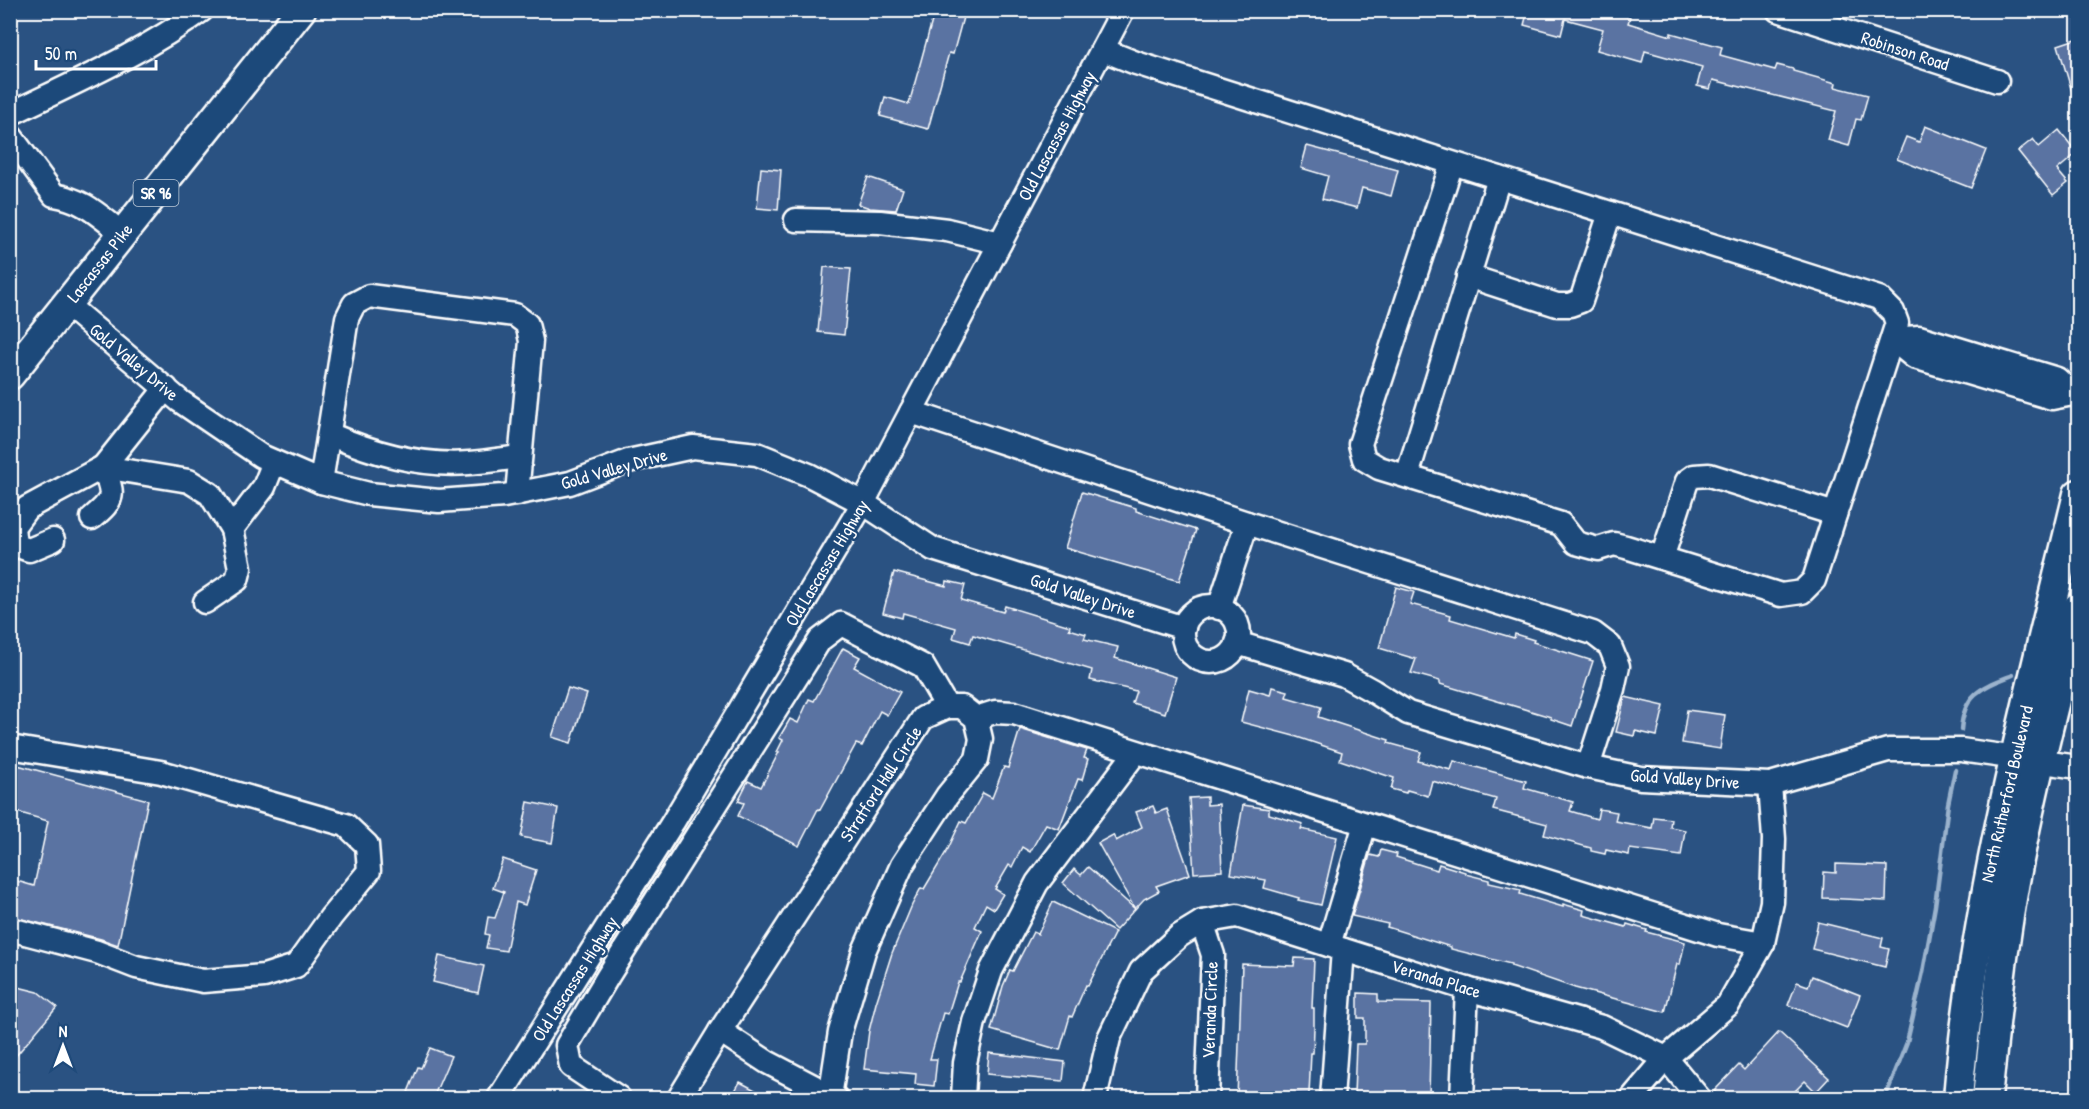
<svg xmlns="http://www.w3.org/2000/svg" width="2089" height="1109" viewBox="0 0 2089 1109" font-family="'Patrick Hand',sans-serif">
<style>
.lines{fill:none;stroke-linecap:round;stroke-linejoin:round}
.stream{stroke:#9bb3cd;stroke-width:4.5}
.building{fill:#5a73a2;stroke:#fff;stroke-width:1.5}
.minor-casing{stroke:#fff;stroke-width:27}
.major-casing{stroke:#fff;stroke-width:33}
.minor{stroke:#1f4a7a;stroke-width:22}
.major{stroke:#1f4a7a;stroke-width:28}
.labels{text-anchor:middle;stroke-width:5;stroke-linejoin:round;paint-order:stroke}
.shield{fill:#1f4a7a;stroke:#bcc9d7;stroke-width:1.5}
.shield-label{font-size:16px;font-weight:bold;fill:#fff}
.street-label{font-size:18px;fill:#fff;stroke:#1f4a7a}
</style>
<rect width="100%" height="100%" fill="#2a5282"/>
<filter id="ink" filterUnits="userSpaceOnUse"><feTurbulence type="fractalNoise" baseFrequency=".0167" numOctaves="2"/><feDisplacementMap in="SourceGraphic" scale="12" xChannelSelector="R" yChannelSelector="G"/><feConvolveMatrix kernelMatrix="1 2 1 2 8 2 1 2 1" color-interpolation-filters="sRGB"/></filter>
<g filter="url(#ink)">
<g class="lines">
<g class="stream">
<path d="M1961 730C1964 692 1983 687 2013 675"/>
<path d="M1880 1098 1887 1093 1907 1042 1923 972 1935 906 1948 804 1955 770"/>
</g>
</g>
<g class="building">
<path d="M935 10H965L953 54 949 53 928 129 880 116 885 97 909 104Z"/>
<path d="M1528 10H1608L1630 17 1628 23 1671 36V33L1722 47 1720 55 1775 70 1777 65 1793 69V71L1836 83 1835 87 1868 95 1861 120 1856 119 1849 146 1828 140 1836 111 1713 80 1710 89 1697 86 1702 67 1645 51 1642 63 1597 50 1603 29 1565 19 1561 35 1524 25Z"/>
<path d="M2079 38V102H2075L2058 45Z"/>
<path d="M1925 126 1986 150 1971 188 1897 159 1906 137 1919 142Z"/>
<path d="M2059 130 2077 153 2057 170 2068 183 2053 195 2018 151 2033 139 2039 147Z"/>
<path d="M1307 146 1398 170 1391 196 1362 188 1357 208 1322 199 1328 176 1301 168Z"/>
<path d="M761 168 781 170 778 210 757 208Z"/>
<path d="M868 177 903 189 896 210 870 208 858 204Z"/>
<path d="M824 267 851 269 844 335 818 332Z"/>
<path d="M1082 492 1136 508V511L1196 530 1179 581 1065 548Z"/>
<path d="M894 572 946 586 947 581 965 585 961 600 1003 612 1005 606 1070 626 1069 629 1086 634 1084 639 1118 647 1115 658 1176 677 1165 713 1132 703 1136 691 1090 680 1092 670 973 635 970 643 953 638 956 628 903 613 902 618 883 613Z"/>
<path d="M1396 587 1414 592 1410 604 1451 615 1450 619 1514 638 1515 634 1534 640 1533 642 1593 661 1572 726 1551 719V717L1440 684V681L1411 673 1416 659 1379 648Z"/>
<path d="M843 648 860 657 854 667 900 692 887 715 880 711 862 746 856 744 820 810 818 809 799 846 738 816 744 803 738 801 748 781 761 787 779 752H777L783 740 779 738 790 719 798 723 809 699 814 701Z"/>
<path d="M1272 687 1288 691 1286 697 1321 707 1318 717 1389 740 1388 743 1421 752 1418 761 1451 770 1454 761 1526 781 1524 788 1573 802 1570 811 1597 819 1599 809 1617 812 1615 821 1652 828 1654 817 1671 819 1670 827 1685 830 1681 856 1630 849 1629 855 1606 850 1605 854 1591 851V848L1544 835 1547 824 1493 810 1496 799 1432 781 1428 796 1407 790 1406 793 1391 789 1394 778 1340 760 1342 752 1294 736 1241 722 1249 689 1270 695Z"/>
<path d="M568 688 587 694 571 743 552 737Z"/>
<path d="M1625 697 1664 706 1657 736 1635 731 1634 736 1616 732Z"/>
<path d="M1687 710 1725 715 1720 749 1682 743Z"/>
<path d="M1020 729 1087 750 1084 758 1088 759 1082 780 1078 779 1059 829 1046 824 1030 852 1022 847 1012 867 1009 865 995 889 1003 894 994 909 986 904 975 927 982 931 960 982H958L948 1014 943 1013 930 1059H937L934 1086 915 1084 916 1074 864 1069 869 1031 876 1003 892 953 912 905 921 888 924 889 948 849 961 821 966 823 983 793 992 798 1004 767 1008 768Z"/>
<path d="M10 763 148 800 118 945 101 939 10 916V879L34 886 48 821 10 810Z"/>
<path d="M1207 797V805L1219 804 1222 871 1194 873 1189 798Z"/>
<path d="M528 802 558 808 552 843 521 837Z"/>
<path d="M1243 805 1269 809V814L1303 824 1301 829 1337 837 1321 905 1298 900 1299 898 1264 888 1266 880 1231 874Z"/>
<path d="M1153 806 1156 813 1167 809 1190 874 1156 886 1159 891 1144 899 1116 930 1063 883 1074 869 1081 875 1088 867 1135 909 1098 843 1113 835 1116 841 1142 827 1136 812Z"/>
<path d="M1381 850 1397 854 1396 857 1437 870 1439 864 1465 872V874L1489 880V883L1521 890 1520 894 1563 907V904L1584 910 1583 915 1626 927 1627 924 1647 930 1646 932 1685 942 1680 964H1677L1665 1012 1575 988 1511 966V964L1451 949V947L1387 927 1388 924 1352 916 1370 855 1379 857Z"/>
<path d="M503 859 536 870 525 905 516 902 506 951 486 948 489 935 485 934 488 917 495 918 504 892 493 888Z"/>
<path d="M1836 864 1887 866 1886 901 1823 898 1824 872 1836 873Z"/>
<path d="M1053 902 1115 932 1088 986 1086 985 1072 1017 1070 1016 1060 1050 991 1030 1003 986 1010 970 1013 971 1033 932 1038 934Z"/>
<path d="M1818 922 1883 938 1881 947 1889 949 1885 967 1812 949Z"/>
<path d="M439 956 484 966 478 993 433 982Z"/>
<path d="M1295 958 1314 959 1312 1008H1314V1028L1313 1053H1311L1309 1094 1285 1093V1098H1237L1242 964 1294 966Z"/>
<path d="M1812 976 1860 995 1847 1028 1788 1005 1797 982 1808 986Z"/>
<path d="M10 985 38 992 57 1007 10 1063Z"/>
<path d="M1358 993 1378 994V1002L1431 1003 1429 1098 1354 1095 1356 1044H1365V1018H1358Z"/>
<path d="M1779 1032 1829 1078 1816 1092 1805 1081 1788 1098H1722L1714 1091 1739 1065 1744 1070Z"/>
<path d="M430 1048 451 1056 433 1098H424L408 1092 418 1067 421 1068Z"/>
<path d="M989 1053 1065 1062 1063 1081 987 1074Z"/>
<path d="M740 1082 770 1098H731Z"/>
</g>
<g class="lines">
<defs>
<g id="minor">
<path d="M1778 10 1997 81"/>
<path d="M1103 50 1136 63 1879 298 1893 312 1897 323 1814 580 1802 592 1781 595 1626 547 1614 544 1598 549 1576 543 1561 524 1379 468 1364 459 1360 444 1452 163"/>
<path d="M10 114C76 82 143 53 202 10"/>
<path d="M10 135 54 195C85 200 98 215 123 234"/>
<path d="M796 220 880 222 947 230 1000 243"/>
<path d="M1468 276 1557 305H1570L1581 301 1610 213"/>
<path d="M67 305 180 401 261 456 321 482 369 494 439 501 504 496 570 483 628 461 693 447 757 454 809 475 863 503 933 549 1184 628"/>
<path d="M166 388 103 467 189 481 210 494 232 529 264 487 274 462"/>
<path d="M2073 394 2052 398 1914 357 1892 339 1919 337 2057 379 2073 394 2078 396"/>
<path d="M911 412 1247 523 1593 633 1610 646 1618 666 1613 689 1588 767"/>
<path d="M329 434C373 453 420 467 469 463 486 462 503 459 520 457"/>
<path d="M1407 476 1499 178"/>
<path d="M321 482 347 318 354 304 369 296 515 315 527 324 531 341 517 494"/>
<path d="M53 540 29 550 15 545 13 527 27 508 103 467C114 495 116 498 92 518"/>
<path d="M1662 558 1687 481 1694 476 1709 475 1835 514"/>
<path d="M205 602 237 580 240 568 232 529"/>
<circle cx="1211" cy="634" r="28"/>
<path d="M1219 608 1247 523"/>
<path d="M1237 643 1344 675 1373 691 1408 713 1588 767 1641 778 1770 784 1888 750H1961L2078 767"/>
<path d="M976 718 995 712 1014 713 1718 935 1763 943"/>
<path d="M10 747 161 772 346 825 367 845 369 871 331 917 296 966 264 976 203 981 136 967 97 952 10 929"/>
<path d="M1202 922 1237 916 1467 989 1602 1027 1666 1058 1699 1098"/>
<path d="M1329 945 1365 824"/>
<path d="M720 1031 767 1062 836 1098"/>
<path d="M499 1098 673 822 863 503 1123 10"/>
<path d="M619 1098 571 1066 567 1045 608 976 820 640 841 624 923 666 947 707"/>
<path d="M679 1098 720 1031 923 718 947 707H962L976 718 981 739 977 759 947 796 902 865 864 951 840 1032 830 1097"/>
<path d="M963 1098 965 1063 974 1022 991 971 1037 883 1136 752"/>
<path d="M1095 1098 1109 1038 1141 971 1179 936 1202 922 1213 955 1207 1098"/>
<path d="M1332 1098 1343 950"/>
<path d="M1462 1098 1467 989"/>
<path d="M1632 1098 1666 1058 1728 1005 1763 943 1772 902 1774 839 1770 784"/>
</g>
<g id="major">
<path d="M10 375 301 10"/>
<path d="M1958 1098C1975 893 2030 694 2078 494"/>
<path d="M1987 1098C1994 1034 2000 968 2011 904 2028 804 2054 705 2078 607"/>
</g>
</defs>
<use href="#minor" class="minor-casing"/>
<use href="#major" class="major-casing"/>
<use href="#minor" class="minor"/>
<use href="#major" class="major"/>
</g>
</g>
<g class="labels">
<rect class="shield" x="133.5" y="180" width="45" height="26" rx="4.5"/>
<g class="shield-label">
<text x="156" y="199">SR 96</text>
</g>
<g class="street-label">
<text transform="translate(1905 51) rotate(18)" y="6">Robinson Road</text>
<text transform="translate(1057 136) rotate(-62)" y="6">Old Lascassas Highway</text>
<text transform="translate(100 263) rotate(-52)" y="6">Lascassas Pike</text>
<text transform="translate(134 362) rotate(40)" y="6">Gold Valley Drive</text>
<text transform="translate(614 469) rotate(-16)" y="6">Gold Valley Drive</text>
<text transform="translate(827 563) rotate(-59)" y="6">Old Lascassas Highway</text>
<text transform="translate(1083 596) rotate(18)" y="6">Gold Valley Drive</text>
<text transform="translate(1685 779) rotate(4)" y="6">Gold Valley Drive</text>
<text transform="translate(881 784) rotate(-57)" y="6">Stratford Hall Circle</text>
<text transform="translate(2007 794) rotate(-77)" y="6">North Rutherford Boulevard</text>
<text transform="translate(575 979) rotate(-58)" y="6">Old Lascassas Highway</text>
<text transform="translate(1436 979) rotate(17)" y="6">Veranda Place</text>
<text transform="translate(1210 1010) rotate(-88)" y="6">Veranda Circle</text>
</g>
</g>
<rect width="2089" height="1109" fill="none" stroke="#1f4a7a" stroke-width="36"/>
<rect x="18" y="18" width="2053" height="1073" fill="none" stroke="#fff" stroke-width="2" filter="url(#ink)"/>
<g transform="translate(63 1046)" stroke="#1f4a7a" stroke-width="4.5" paint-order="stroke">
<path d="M0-4.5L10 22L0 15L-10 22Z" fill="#ffffff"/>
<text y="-9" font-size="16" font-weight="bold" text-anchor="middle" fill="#ffffff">N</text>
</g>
<path d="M36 60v9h120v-9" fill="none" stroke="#ffffff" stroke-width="3"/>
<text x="45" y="60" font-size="18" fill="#ffffff" stroke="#1f4a7a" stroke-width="4.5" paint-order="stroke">50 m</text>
</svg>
